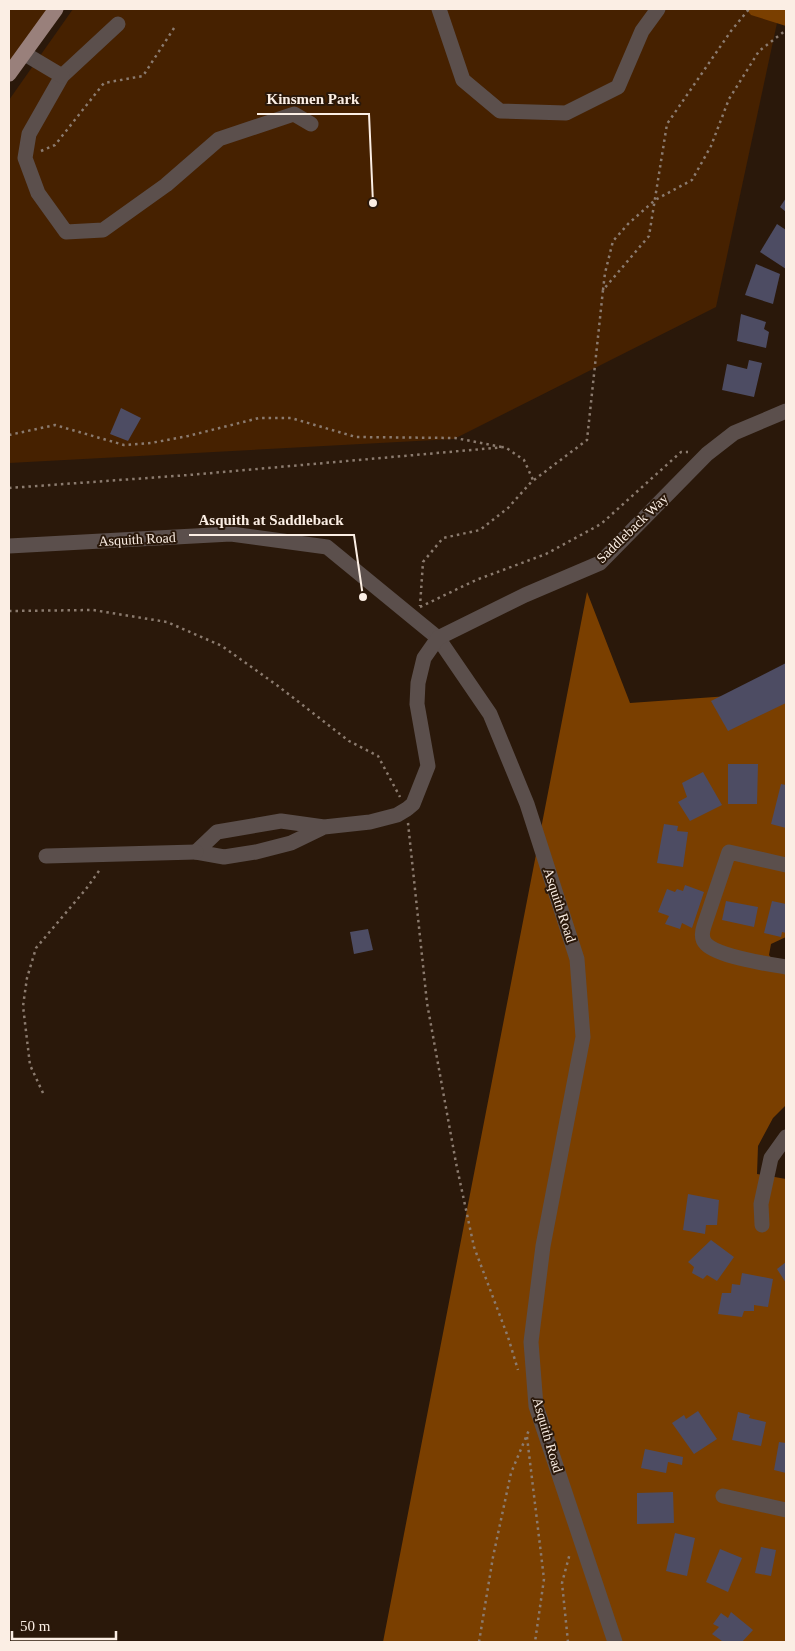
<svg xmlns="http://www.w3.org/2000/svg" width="795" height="1651" viewBox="0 0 795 1651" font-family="Georgia,serif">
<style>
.green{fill:#462100}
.forest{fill:#7a3f00}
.building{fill:#4d4c63}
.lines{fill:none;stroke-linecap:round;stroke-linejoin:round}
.path{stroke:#8b7b6f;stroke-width:2.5;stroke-dasharray:2.5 4;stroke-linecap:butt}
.minor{stroke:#5b4f4c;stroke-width:15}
.major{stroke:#99807b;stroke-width:15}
.labels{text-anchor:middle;stroke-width:4;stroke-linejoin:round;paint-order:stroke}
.street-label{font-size:14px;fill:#fbeee4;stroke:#2a180a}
.leader{fill:none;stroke:#fbeee4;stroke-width:2}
.callout-dot{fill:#fbeee4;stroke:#2a180a;stroke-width:2}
.callout-label{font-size:15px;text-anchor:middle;font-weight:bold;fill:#fbeee4;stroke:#2a180a;stroke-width:4;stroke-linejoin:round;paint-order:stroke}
</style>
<rect width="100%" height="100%" fill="#2a180a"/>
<g class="green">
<path d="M9 9H49L9 63Z"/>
<path d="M73 9H780L716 307 454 439 9 463V100Z"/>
</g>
<g class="forest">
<path d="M746 9H786V26L751 15Z"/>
<path d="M587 592 630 703 786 692V937L771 944 769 955 783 974H786V1105L773 1118 758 1146 757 1174 786 1179V1642H383Z"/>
</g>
<g class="building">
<path d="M786 198V212L780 207Z"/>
<path d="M777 224 786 230V269L760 252Z"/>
<path d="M756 264 780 274 773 304 745 295Z"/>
<path d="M741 314 766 322 764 329 769 332 766 348 737 341Z"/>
<path d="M749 360 762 363 754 397 722 390 727 364 747 369Z"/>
<path d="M121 408 141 418 128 441 110 434Z"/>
<path d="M786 663V703L728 731 711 701Z"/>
<path d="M728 764H758L757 804H728Z"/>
<path d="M703 772 722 805 690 821 678 802 687 797 682 783Z"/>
<path d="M781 784 786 785V828L771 824Z"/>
<path d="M664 824 678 826 677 831 688 832 683 867 657 863Z"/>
<path d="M685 885 704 892 692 928 682 923 680 929 665 924 669 916 658 912 667 889 675 892 677 889 683 891Z"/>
<path d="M726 901 758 907 754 927 722 920Z"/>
<path d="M772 901 786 904V933L782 932 781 937 764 933Z"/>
<path d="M368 929 373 950 354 954 350 932Z"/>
<path d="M688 1194 719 1200 717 1225H706L705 1234 683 1230Z"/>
<path d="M711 1240 734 1257 717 1281 707 1275 703 1279 692 1273 694 1267 688 1262Z"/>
<path d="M786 1262V1283L777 1269Z"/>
<path d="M742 1273 773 1279 768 1307 754 1305V1311H744L742 1317 718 1314 722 1293H731L732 1284 740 1285Z"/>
<path d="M698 1411 717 1439 694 1454 672 1423 684 1415 686 1419Z"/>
<path d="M738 1412 750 1415 749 1418 766 1422 761 1446 732 1440Z"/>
<path d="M779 1442 786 1443V1473L774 1470Z"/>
<path d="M645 1449 683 1457 682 1465 668 1462 666 1473 641 1468Z"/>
<path d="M673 1492 674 1523 637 1524V1493Z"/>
<path d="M675 1533 695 1538 687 1576 666 1571Z"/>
<path d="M761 1547 776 1550 771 1576 755 1573Z"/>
<path d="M720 1549 742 1558 728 1592 706 1582Z"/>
<path d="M731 1612 753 1630 742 1642H721L722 1641 712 1634 719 1627 713 1624 721 1613 728 1618Z"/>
</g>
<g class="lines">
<g class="path">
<path d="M41 151 55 145 104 83 143 76 176 25"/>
<path d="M603 290 605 273 613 241 628 224 655 200 692 180 711 146 729 99 759 51 786 30"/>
<path d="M9 435 55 425 124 445 151 443 188 436 259 418H291L356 437 455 438 502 447"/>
<path d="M534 480 587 440 603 290 649 236 667 124 731 31 749 9"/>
<path d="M9 488 189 475 505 447 524 460 533 480 508 508 480 530 443 538 423 562 420 606"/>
<path d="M420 607 476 580 546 554 601 524 681 452H688"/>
<path d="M9 611 93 610 167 622 222 646 278 686 349 741 378 756 400 797"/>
<path d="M408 823 427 1003 456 1163 474 1247 508 1337 518 1370"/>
<path d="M43 1093 30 1065 23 1006 27 978 36 948 86 889 101 868"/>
<path d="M527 1437 544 1579 535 1642"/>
<path d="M479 1642 493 1557 511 1473 529 1430"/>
<path d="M568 1642 562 1583 570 1553"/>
</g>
<g class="minor">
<path d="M439 9 463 80 500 111 566 113 618 87 642 31 658 9"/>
<path d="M118 24 62 76 29 134 25 158 38 193 66 232 103 230 166 185 219 139 294 114 311 124"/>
<path d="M25 54 62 76"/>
<path d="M9 546 231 534 327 547 438 638 490 714 527 804 577 959 583 1037 543 1246 531 1342 536 1406 615 1642"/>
<path d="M324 827 291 843 256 852 224 857 196 852 217 832 281 821 324 827 370 822 397 815 407 809 413 804 428 766 417 704 418 683 424 658 438 638 525 595 600 563 707 454 734 433 786 411"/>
<path d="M46 856 196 852"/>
<path d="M786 865 729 852 704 926C702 932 701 939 706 944 719 957 768 964 786 967"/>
<path d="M762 1225 761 1204 771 1158 786 1137"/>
<path d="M723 1496 786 1510"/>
</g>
<path class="major" d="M9 74 56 9"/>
</g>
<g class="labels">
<g class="street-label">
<text transform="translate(632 528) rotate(-44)" y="5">Saddleback Way</text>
<text transform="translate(137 539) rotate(-3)" y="5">Asquith Road</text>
<text transform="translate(560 905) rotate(72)" y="5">Asquith Road</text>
<text transform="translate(548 1435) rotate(74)" y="5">Asquith Road</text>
</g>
</g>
<path class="leader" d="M373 203L369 114H257M363 597L354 535H189"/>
<g class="callout-dot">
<circle cx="373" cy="203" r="5"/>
<circle cx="363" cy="597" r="5"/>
</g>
<g class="callout-label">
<text x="313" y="104">Kinsmen Park</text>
<text x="271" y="525">Asquith at Saddleback</text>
</g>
<rect width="795" height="1651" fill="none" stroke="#fbeee4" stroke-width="20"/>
<path d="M12 1631v8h104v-8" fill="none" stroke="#fbeee4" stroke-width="2.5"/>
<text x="20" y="1631" font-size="15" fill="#fbeee4" stroke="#2a180a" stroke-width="4" paint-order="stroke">50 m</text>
</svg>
